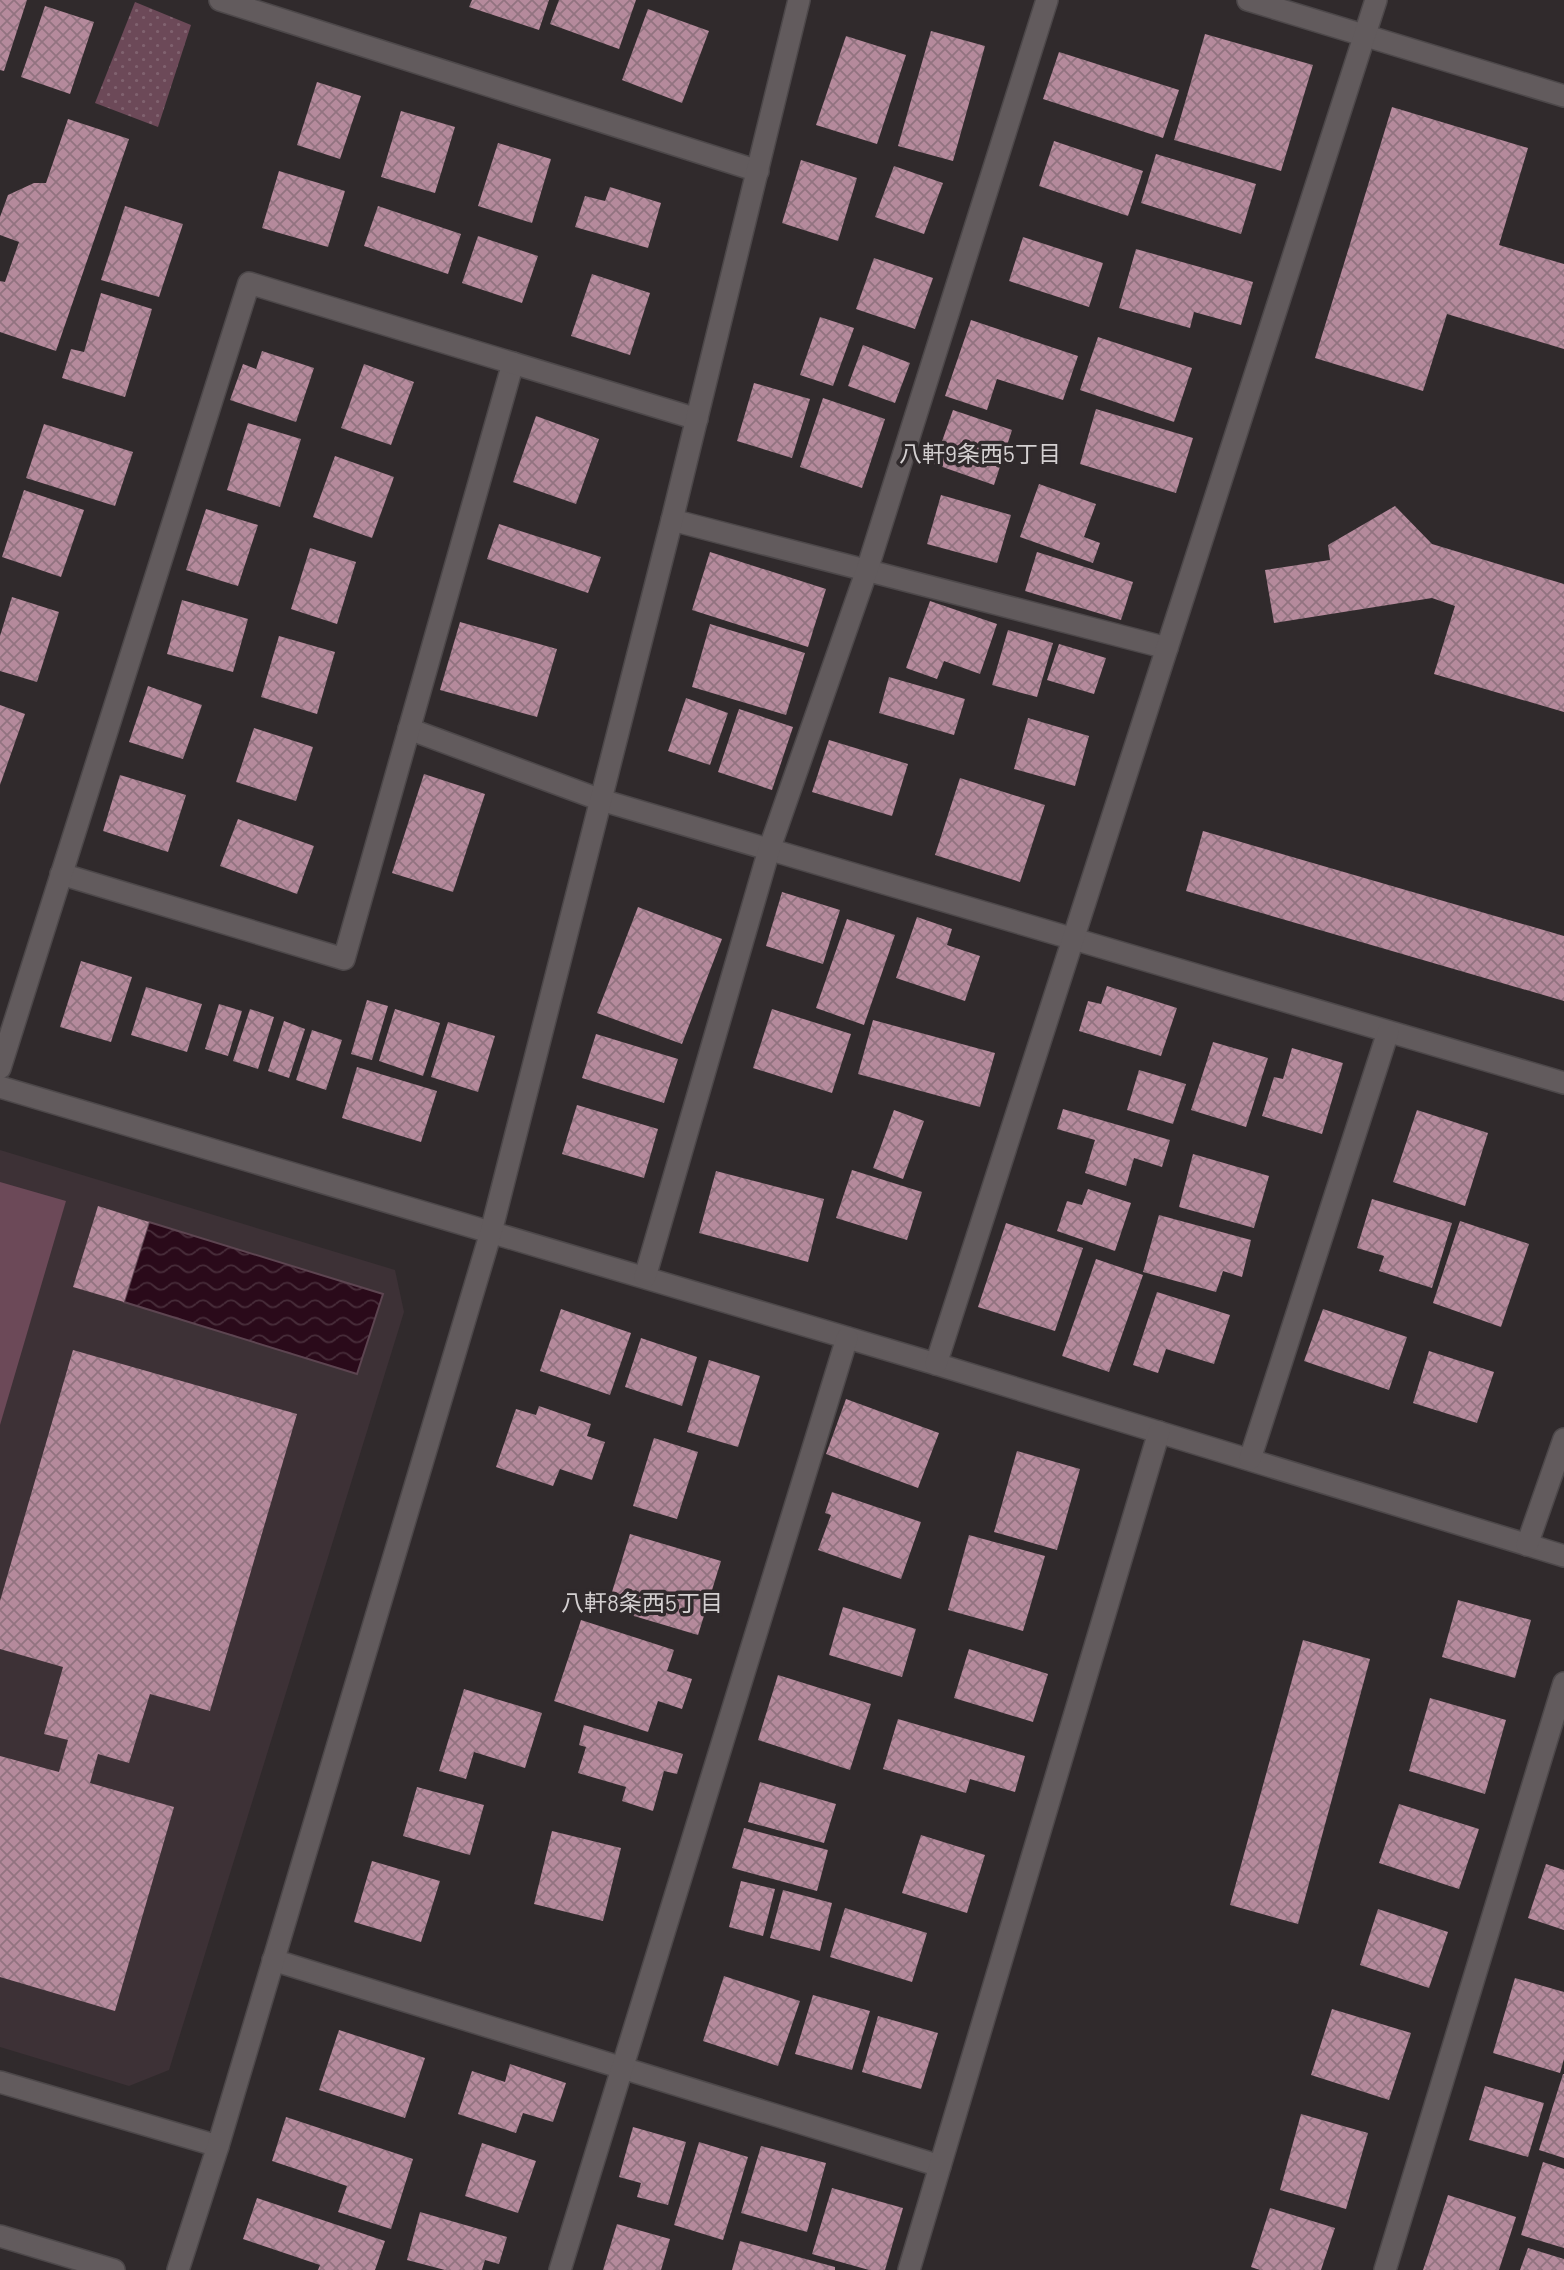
<svg xmlns="http://www.w3.org/2000/svg" width="1564" height="2270" viewBox="0 0 1564 2270" font-family="Barlow,'Noto Sans JP',sans-serif">
<style>
.built{fill:#3d3136}
.park{fill:url(#park-dots)}
.pitch{fill:#6c4958}
.water{fill:url(#water-waves);stroke:#5d4551;stroke-width:2}
.building{fill:url(#building-cross-hatch)}
.lines{fill:none;stroke-linecap:round;stroke-linejoin:round}
.service-casing{stroke:#4d484a;stroke-width:24}
.minor-casing{stroke:#4d484a;stroke-width:24}
.service{stroke:#625b5d;stroke-width:21}
.minor{stroke:#625b5d;stroke-width:21}
.labels{text-anchor:middle;stroke-width:7;stroke-linejoin:round;paint-order:stroke}
.neighbourhood-label{font-size:23px;fill:#d4d0d1;stroke:#302a2c}
</style>
<defs>
<pattern id="park-dots" width="8" height="8" patternUnits="userSpaceOnUse" patternTransform="scale(1.75)"><rect width="8" height="8" fill="#6c4958"/><path d="M2 2h.1M6 6h.1" fill="none" stroke="#80626f" stroke-width="1.8" stroke-linecap="round"/></pattern>
<pattern id="water-waves" width="16" height="10" patternUnits="userSpaceOnUse" patternTransform="scale(1.75)"><rect width="16" height="10" fill="#2a0a1a"/><path d="M0 5q4-4 8 0t8 0" fill="none" stroke="#482d3a"/></pattern>
<pattern id="building-cross-hatch" width="8" height="8" patternUnits="userSpaceOnUse" patternTransform="scale(1.75)"><rect width="8" height="8" fill="#b58a9c"/><path d="M0 0l8 8M0 8l8-8" fill="none" stroke="#927380"/></pattern>
</defs>
<rect width="100%" height="100%" fill="#302a2c"/>
<path class="built" d="M0 1150 395 1270 404 1312 169 2070 129 2086 0 2047Z"/>
<path class="park" d="M135 2 191 25 158 127 95 103Z"/>
<path class="pitch" d="M0 1182 66 1201 0 1425Z"/>
<path class="water" d="M149 1222 383 1294 357 1374 124 1302Z"/>
<g class="building">
<path d="M0 0H27L4 71 0 70Z"/>
<path d="M472 0H549L539 30 469 7Z"/>
<path d="M559 0H636L619 49 550 24Z"/>
<path d="M45 6 94 22 70 94 21 77Z"/>
<path d="M648 9 709 31 682 103 622 80Z"/>
<path d="M931 31 985 46 953 161 898 146Z"/>
<path d="M1205 34 1313 65 1281 171 1174 140Z"/>
<path d="M846 36 906 55 877 144 816 125Z"/>
<path d="M1059 52 1179 90 1163 138 1043 99Z"/>
<path d="M317 82 361 96 340 159 297 145Z"/>
<path d="M1392 107 1528 148 1499 245 1564 264V349L1447 314 1423 391 1315 358Z"/>
<path d="M401 111 455 127 435 193 381 177Z"/>
<path d="M68 119 129 139 56 351 0 332V281L5 282 19 242 0 235V217L8 195 34 183H46Z"/>
<path d="M1054 141 1143 171 1128 216 1039 186Z"/>
<path d="M498 143 551 159 532 223 478 206Z"/>
<path d="M1156 154 1256 184 1241 234 1141 203Z"/>
<path d="M801 160 857 178 838 241 782 223Z"/>
<path d="M894 166 943 183 924 234 875 217Z"/>
<path d="M279 171 345 191 328 247 262 228Z"/>
<path d="M610 187 661 203 648 248 575 227 585 196 605 201Z"/>
<path d="M125 206 183 224 159 297 101 280Z"/>
<path d="M378 206 461 234 448 274 364 246Z"/>
<path d="M478 236 538 256 522 303 462 283Z"/>
<path d="M1023 237 1103 263 1089 307 1009 281Z"/>
<path d="M1136 249 1253 282 1241 325 1194 312 1190 328 1119 308Z"/>
<path d="M874 258 933 278 915 329 856 309Z"/>
<path d="M592 274 650 293 630 355 571 336Z"/>
<path d="M101 293 152 309 125 397 62 378 71 349 84 352Z"/>
<path d="M820 317 854 328 833 386 800 375Z"/>
<path d="M971 320 1078 356 1063 400 997 379 987 410 945 396Z"/>
<path d="M1098 337 1192 368 1174 422 1080 390Z"/>
<path d="M863 345 910 363 895 403 848 386Z"/>
<path d="M262 351 314 368 296 422 230 400 243 364 256 369Z"/>
<path d="M364 364 414 382 391 445 341 428Z"/>
<path d="M754 383 810 399 792 458 737 441Z"/>
<path d="M823 398 885 419 862 488 800 467Z"/>
<path d="M1096 409 1193 438 1176 493 1080 464Z"/>
<path d="M953 410 1012 430 994 485 934 464Z"/>
<path d="M536 416 599 439 576 504 513 482Z"/>
<path d="M248 423 301 439 280 507 227 490Z"/>
<path d="M44 424 133 452 115 506 26 478Z"/>
<path d="M335 456 394 477 372 538 313 517Z"/>
<path d="M1039 484 1096 504 1084 537 1100 543 1093 563 1020 537Z"/>
<path d="M24 490 84 510 61 577 2 557Z"/>
<path d="M941 495 1011 515 997 563 927 544Z"/>
<path d="M1395 506 1432 544 1564 584V712L1434 674 1455 606 1432 598 1274 623 1265 570 1330 560 1328 545Z"/>
<path d="M206 509 258 525 238 586 186 570Z"/>
<path d="M499 524 601 557 588 593 487 559Z"/>
<path d="M310 548 356 562 337 624 291 609Z"/>
<path d="M710 552 826 589 808 647 692 610Z"/>
<path d="M1037 552 1133 582 1121 620 1025 591Z"/>
<path d="M12 597 59 612 37 682 0 671V636Z"/>
<path d="M182 600 248 619 233 672 167 654Z"/>
<path d="M930 601 997 624 980 674 944 661 937 679 906 668Z"/>
<path d="M460 622 557 649 537 717 440 690Z"/>
<path d="M710 624 805 653 786 715 692 687Z"/>
<path d="M1008 630 1053 643 1037 697 992 685Z"/>
<path d="M279 636 335 652 317 714 261 697Z"/>
<path d="M1059 644 1106 658 1094 694 1047 680Z"/>
<path d="M889 677 965 699 954 735 879 713Z"/>
<path d="M148 686 202 705 183 759 129 742Z"/>
<path d="M686 698 728 713 710 765 668 751Z"/>
<path d="M0 705 25 714 0 785Z"/>
<path d="M739 709 793 727 772 790 718 772Z"/>
<path d="M1028 718 1089 736 1075 786 1014 769Z"/>
<path d="M254 728 313 747 296 801 236 782Z"/>
<path d="M829 740 908 764 892 816 812 792Z"/>
<path d="M424 774 485 794 453 892 392 873Z"/>
<path d="M120 775 186 795 168 852 103 831Z"/>
<path d="M960 778 1045 805 1020 882 935 855Z"/>
<path d="M238 819 314 846 297 894 220 866Z"/>
<path d="M1203 831 1564 936V1001L1186 891Z"/>
<path d="M782 892 840 910 823 964 766 946Z"/>
<path d="M638 907 722 939 682 1044 597 1013Z"/>
<path d="M917 917 952 929 947 945 980 956 965 1001 896 978Z"/>
<path d="M847 919 895 935 864 1025 816 1008Z"/>
<path d="M81 961 132 977 111 1042 60 1027Z"/>
<path d="M1107 986 1177 1008 1161 1056 1079 1031 1088 1001 1101 1004Z"/>
<path d="M146 987 202 1004 187 1052 131 1035Z"/>
<path d="M367 1000 388 1006 372 1060 351 1054Z"/>
<path d="M219 1004 242 1011 228 1056 205 1049Z"/>
<path d="M250 1009 274 1017 258 1069 233 1061Z"/>
<path d="M395 1009 440 1023 423 1076 379 1061Z"/>
<path d="M772 1009 851 1034 832 1093 753 1068Z"/>
<path d="M873 1020 995 1053 980 1107 858 1074Z"/>
<path d="M284 1021 305 1029 289 1078 268 1071Z"/>
<path d="M448 1022 495 1036 478 1092 431 1077Z"/>
<path d="M312 1030 342 1040 326 1090 296 1080Z"/>
<path d="M596 1034 678 1059 664 1103 582 1078Z"/>
<path d="M1213 1042 1268 1058 1246 1127 1191 1110Z"/>
<path d="M1292 1048 1343 1063 1322 1134 1262 1116 1274 1077 1283 1079Z"/>
<path d="M357 1067 437 1091 421 1142 342 1118Z"/>
<path d="M1139 1070 1186 1084 1173 1124 1127 1110Z"/>
<path d="M577 1105 658 1129 644 1178 562 1154Z"/>
<path d="M1063 1109 1170 1140 1162 1167 1134 1158 1126 1186 1085 1173 1095 1140 1057 1129Z"/>
<path d="M894 1110 924 1121 903 1179 873 1168Z"/>
<path d="M1417 1110 1488 1133 1465 1206 1393 1182Z"/>
<path d="M1193 1154 1269 1176 1254 1228 1179 1207Z"/>
<path d="M852 1170 922 1192 907 1240 836 1218Z"/>
<path d="M716 1171 824 1199 808 1262 699 1233Z"/>
<path d="M1088 1189 1131 1203 1115 1251 1057 1231 1067 1201 1082 1205Z"/>
<path d="M1372 1199 1452 1223 1432 1288 1379 1271 1384 1256 1357 1248Z"/>
<path d="M98 1206 149 1222 124 1302 73 1287Z"/>
<path d="M1159 1215 1251 1240 1242 1277 1223 1271 1216 1292 1143 1272Z"/>
<path d="M1460 1221 1529 1244 1501 1327 1433 1303Z"/>
<path d="M1006 1223 1083 1248 1055 1331 978 1307Z"/>
<path d="M1096 1259 1143 1275 1109 1372 1062 1356Z"/>
<path d="M1157 1292 1230 1315 1214 1364 1166 1349 1158 1373 1133 1365Z"/>
<path d="M561 1309 631 1333 610 1395 540 1371Z"/>
<path d="M1323 1309 1407 1337 1389 1390 1304 1361Z"/>
<path d="M641 1338 697 1357 682 1406 625 1387Z"/>
<path d="M73 1350 297 1414 210 1711 150 1694 129 1763 98 1754 90 1783 174 1807 115 2011 0 1977V1756L59 1772 68 1740 44 1734 63 1667 0 1649V1601Z"/>
<path d="M1429 1351 1494 1372 1477 1423 1413 1403Z"/>
<path d="M709 1360 760 1376 738 1447 687 1432Z"/>
<path d="M846 1399 939 1433 918 1488 826 1454Z"/>
<path d="M539 1406 591 1424 587 1436 605 1442 592 1480 560 1469 553 1486 496 1467 516 1409 536 1415Z"/>
<path d="M654 1438 698 1452 677 1519 633 1506Z"/>
<path d="M1017 1451 1080 1469 1057 1550 994 1532Z"/>
<path d="M832 1492 921 1522 901 1579 818 1550 831 1515 825 1513Z"/>
<path d="M630 1534 721 1561 698 1635 607 1608Z"/>
<path d="M969 1535 1045 1556 1023 1631 948 1610Z"/>
<path d="M1458 1600 1531 1620 1515 1678 1442 1657Z"/>
<path d="M843 1607 916 1629 902 1677 829 1655Z"/>
<path d="M581 1620 674 1650 667 1671 692 1679 682 1709 658 1701 648 1732 554 1701Z"/>
<path d="M1303 1640 1370 1659 1298 1924 1230 1905Z"/>
<path d="M969 1649 1048 1674 1033 1722 954 1698Z"/>
<path d="M778 1675 871 1704 850 1770 758 1740Z"/>
<path d="M464 1689 542 1713 525 1768 474 1752 466 1779 439 1771Z"/>
<path d="M1430 1698 1506 1720 1485 1794 1409 1771Z"/>
<path d="M898 1719 1025 1756 1015 1792 970 1779 966 1793 883 1769Z"/>
<path d="M584 1725 683 1754 677 1774 664 1771 653 1811 622 1801 626 1787 578 1773 586 1747 579 1745Z"/>
<path d="M760 1782 836 1804 824 1843 748 1822Z"/>
<path d="M417 1787 484 1805 470 1855 403 1836Z"/>
<path d="M1399 1804 1479 1829 1459 1889 1379 1863Z"/>
<path d="M744 1828 828 1850 817 1891 732 1868Z"/>
<path d="M552 1831 621 1848 603 1921 534 1904Z"/>
<path d="M921 1835 985 1855 967 1913 902 1893Z"/>
<path d="M372 1861 440 1881 421 1942 354 1922Z"/>
<path d="M1546 1864 1564 1870V1930L1528 1918Z"/>
<path d="M741 1881 775 1889 763 1936 729 1927Z"/>
<path d="M783 1890 832 1903 820 1951 770 1938Z"/>
<path d="M845 1908 927 1933 912 1982 830 1957Z"/>
<path d="M1378 1909 1448 1932 1429 1988 1360 1965Z"/>
<path d="M724 1976 800 2001 778 2066 703 2041Z"/>
<path d="M1515 1978 1564 1992V2059L1560 2073 1493 2053Z"/>
<path d="M813 1995 870 2011 852 2070 795 2054Z"/>
<path d="M1332 2009 1411 2033 1389 2100 1311 2075Z"/>
<path d="M878 2016 938 2033 921 2089 862 2072Z"/>
<path d="M339 2030 425 2058 405 2118 319 2090Z"/>
<path d="M510 2064 566 2083 553 2122 523 2113 516 2133 458 2114 472 2071 505 2082Z"/>
<path d="M1563 2074H1564V2158L1539 2150Z"/>
<path d="M1485 2086 1544 2103 1528 2157 1469 2140Z"/>
<path d="M1301 2114 1368 2133 1346 2209 1280 2190Z"/>
<path d="M286 2117 413 2159 391 2229 338 2212 347 2186 272 2161Z"/>
<path d="M633 2127 686 2142 668 2205 637 2197 641 2183 619 2177Z"/>
<path d="M699 2142 748 2157 723 2240 674 2225Z"/>
<path d="M482 2143 536 2161 518 2213 465 2196Z"/>
<path d="M761 2146 826 2163 807 2232 741 2213Z"/>
<path d="M1543 2162 1564 2169V2248L1521 2235Z"/>
<path d="M832 2188 903 2208 885 2270H869L812 2254Z"/>
<path d="M1448 2195 1516 2217 1499 2270H1423Z"/>
<path d="M257 2198 385 2241 375 2270H318L320 2265 243 2239Z"/>
<path d="M1270 2208 1335 2228 1321 2270H1260L1251 2267Z"/>
<path d="M420 2212 507 2237 499 2264 485 2260 482 2270H445L407 2260Z"/>
<path d="M617 2224 670 2239 661 2270H603Z"/>
<path d="M740 2241 835 2267V2270H732Z"/>
<path d="M1528 2248 1564 2259V2270H1520Z"/>
</g>
<g class="lines">
<defs>
<path id="service" d="M0 2236 114 2270"/>
<g id="minor">
<path d="M220 0 758 171"/>
<path d="M1248 0 1564 96"/>
<path d="M672 520 1167 648"/>
<path d="M409 729 601 800 1564 1083"/>
<path d="M61 874 344 959 513 363"/>
<path d="M0 1068 249 283 697 419"/>
<path d="M0 1087 936 1364 1564 1556"/>
<path d="M645 1277 769 850 867 570 1047 0"/>
<path d="M936 1364 1376 0"/>
<path d="M1250 1459 1388 1032"/>
<path d="M1527 1545 1564 1439"/>
<path d="M273 1960 940 2166"/>
<path d="M0 2082 218 2146"/>
<path d="M178 2270 218 2146 491 1232 672 520 799 0"/>
<path d="M560 2270 847 1338"/>
<path d="M909 2270 1159 1432"/>
<path d="M1385 2270 1564 1683"/>
</g>
</defs>
<use href="#service" class="service-casing"/>
<use href="#minor" class="minor-casing"/>
<use href="#service" class="service"/>
<use href="#minor" class="minor"/>
</g>
<g class="labels">
<g class="neighbourhood-label">
<text x="980" y="462">八軒9条西5丁目</text>
<text x="642" y="1611">八軒8条西5丁目</text>
</g>
</g>
</svg>
